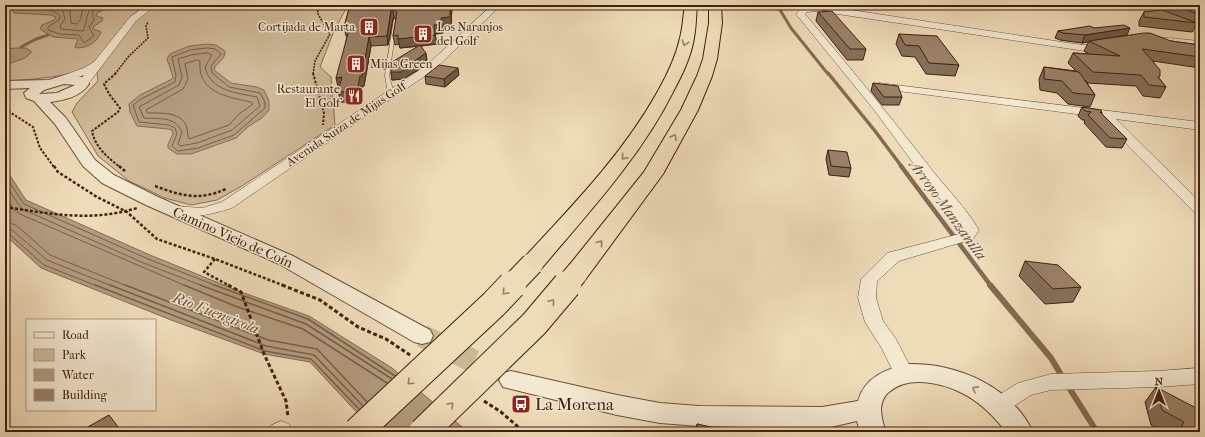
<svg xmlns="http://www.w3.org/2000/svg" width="1205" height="437" viewBox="0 0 1205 437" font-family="'IM FELL French Canon',serif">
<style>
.green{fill:#d0bb9b;stroke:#876e55}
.water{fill:#b29b7f;stroke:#846a52}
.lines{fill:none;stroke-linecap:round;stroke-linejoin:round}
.shore-far1{stroke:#785e47;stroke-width:1}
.shore{stroke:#785e47;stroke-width:1.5}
.stream-far3{stroke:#846a52;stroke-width:3}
.stream-far2{stroke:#846a52;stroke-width:3.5}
.stream-far1{stroke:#846a52;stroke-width:4.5}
.stream{stroke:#846a52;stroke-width:6}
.tertiary-tunnel{stroke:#cbb696;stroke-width:23;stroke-dasharray:23 12;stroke-linecap:butt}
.service-casing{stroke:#6a4f39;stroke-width:1}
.minor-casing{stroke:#6a4f39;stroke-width:1}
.tertiary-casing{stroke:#6a4f39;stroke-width:2}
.motorway-casing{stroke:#3e200f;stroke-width:2}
.path-far3{stroke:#3e200f;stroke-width:1.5;stroke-dasharray:2 1;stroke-linecap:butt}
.path-far2{stroke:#3e200f;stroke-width:2;stroke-dasharray:2.5 1.5;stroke-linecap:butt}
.path-far1{stroke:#3e200f;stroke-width:2.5;stroke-dasharray:3 2;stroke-linecap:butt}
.path{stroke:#3e200f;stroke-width:3;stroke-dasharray:4 2.5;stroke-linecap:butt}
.service{fill:#f4e8d1;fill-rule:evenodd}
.minor{fill:#f4e8d1;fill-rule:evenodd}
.tertiary{fill:#f4e8d1;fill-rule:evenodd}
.motorway{fill:#eedbb8;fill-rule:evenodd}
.motorway-bridge-far1-casing{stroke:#3e200f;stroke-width:24;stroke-linecap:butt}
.motorway-bridge-casing{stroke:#3e200f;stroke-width:30;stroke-linecap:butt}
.motorway-bridge-far1{stroke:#eedbb8;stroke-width:22}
.motorway-bridge{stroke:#eedbb8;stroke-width:28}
.wall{fill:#846f59;stroke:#3e200f}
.shaded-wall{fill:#6c5a48;stroke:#3e200f}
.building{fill:#9a8167;stroke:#3e200f}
.oneway{stroke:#967e64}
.oneway2{stroke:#998470}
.labels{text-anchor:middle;stroke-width:3;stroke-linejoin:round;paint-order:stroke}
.far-poi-label{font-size:12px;fill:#3e200f;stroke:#f4e8d1;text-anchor:end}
.far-street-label{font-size:12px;fill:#3e200f;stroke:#f4e8d1}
.street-label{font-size:14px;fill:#3e200f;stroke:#f4e8d1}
.water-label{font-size:15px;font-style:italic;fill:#674b36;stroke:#f4e8d1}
.near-poi-label{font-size:17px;fill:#3e200f;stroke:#f4e8d1;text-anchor:start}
</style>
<rect width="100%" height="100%" fill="#eedbb8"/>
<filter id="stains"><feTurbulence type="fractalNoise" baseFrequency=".005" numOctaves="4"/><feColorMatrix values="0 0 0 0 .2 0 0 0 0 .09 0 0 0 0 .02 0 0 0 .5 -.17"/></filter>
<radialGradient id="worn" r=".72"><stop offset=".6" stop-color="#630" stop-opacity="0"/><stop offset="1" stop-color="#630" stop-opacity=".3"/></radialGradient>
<path class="green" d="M5 5H348L334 31 320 67 331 77 335 125 242 186 217 200 191 205 165 198 129 181 98 156 72 112 77 103 98 81 97 73 100 68C83 68 74 73 58 76 40 79 23 80 5 81Z"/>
<g class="water">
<path d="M6 5H112L96 14 97 16 103 18 102 21 93 27 94 29 101 32C97 43 87 48 76 48L75 47 78 39 53 37 40 29 42 25 54 20 56 17 51 15 14 13 10 7Z"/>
<path d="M208 44 216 45 225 51C226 60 215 63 214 70L231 83 257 87 264 90 269 101V110L262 118 249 126 236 138 191 154H177L168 148V144L173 134 172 130 168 129 137 126 130 112 129 104 140 95 172 79 173 77 167 59 170 54 189 46Z"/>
<path d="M16 48H26L31 51V53L25 58 5 65V49Z"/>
<path d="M5 168 26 200 150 255 241 292 309 316 392 368 468 432H375L310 362 264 354 171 320 41 268 5 235Z"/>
</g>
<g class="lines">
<g class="shore-far1">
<path d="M14 5 17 9C31 10 49 5 60 16L59 20 48 27V30L60 34 79 35 84 43 94 36 89 27 94 20 92 12 102 5"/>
<path d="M42 5 54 6 63 11 65 19 60 26 61 29 83 31C87 22 87 11 92 5"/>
<path d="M65 5 70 12 71 23 77 24 80 20 84 5"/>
<path d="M208 48 215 49 221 54 211 66 212 73 229 87 260 93 265 102V108L234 135 198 148 178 151 172 146 177 134 175 128 169 125 139 122 133 105 141 99 175 82 176 75 172 57 190 50Z"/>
<path d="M208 53 212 55 205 67C210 91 237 93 257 97L260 106 232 130 197 143 180 146 178 144 182 132C175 116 159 119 144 118L139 107 179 85 182 77 178 59 191 55Z"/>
<path d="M198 60 200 61C197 93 228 97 251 102L253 104 239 114 229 125 189 139C187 134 188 128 185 123 178 112 160 113 148 113L146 110 183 89 188 79 185 64Z"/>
<path d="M5 176 24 204 148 259 217 286"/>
<path d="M5 185 22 209 146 264 203 286"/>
<path d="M5 196 14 210 20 214 186 286"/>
<path d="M5 222 16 225 50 255 127 286"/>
<path d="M5 228 12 230 47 260 112 286"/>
<path d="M5 233 9 234 44 265 97 286"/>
</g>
<g class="shore">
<path d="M95 285 265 351 311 359 359 409"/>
<path d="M110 285 266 346 314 355 363 406"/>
<path d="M125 285 268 340 317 349 367 402"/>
<path d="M184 285 235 306 303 329 387 383"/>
<path d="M200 285 306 324 392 379"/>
<path d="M214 285 308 319 395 376"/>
</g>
<g class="stream-far3">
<path d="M777 5 791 28 828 74"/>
<path d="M21 47 36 39 48 35"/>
<path d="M6 64V74"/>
</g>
<g class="stream-far2">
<path d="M6 73V75"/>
<path d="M828 73 875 131 902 167"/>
</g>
<path class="stream-far1" d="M901 166 991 286"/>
<g class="stream">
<path d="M990 285 1051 358 1063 378"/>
<path d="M1068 386 1097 432"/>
</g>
<path class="tertiary-tunnel" d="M422 336 496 372"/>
<defs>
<path id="service" d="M394 19 397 20 389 76 394 93 391 95 388 93 385 76Z"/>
<g id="minor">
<path d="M147 5H156L136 21 85 88H77L76 86 84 75 58 84H50L49 82 50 80 84 68 94 62 130 17Z"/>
<path d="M492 5H501L435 69 232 208C209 215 193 219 169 213L167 210 169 207 174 206 202 208 222 202 427 65Z"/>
<path d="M824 5H849L848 7 838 8 1075 44 1085 45 1106 41 1111 44 1109 46 1085 51 831 13 827 10 807 12 805 14C848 65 891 117 932 170 948 190 966 208 979 230L973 239 899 261 877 281 876 298 883 321 896 339 914 374 911 379 904 382 897 379 881 347 865 322 858 298 861 279 887 253 963 233V230L956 218 933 190 875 111 796 14 801 8Z"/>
<path d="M1125 5H1200V11L1129 8Z"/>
<path d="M1175 18 1200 28V34L1172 23 1171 21Z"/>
<path d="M1147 36 1200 41V47L1144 41 1142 39 1144 37Z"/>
<path d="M879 83 1200 122V130L1116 119 1200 202V214L1195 213 1100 117 875 88 874 86Z"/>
<path d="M1200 368V384L1158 387 1051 390 1031 395 1005 412 998 414 991 412 988 406 991 400 1018 383 1051 374 1158 371Z"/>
<path d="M281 421 289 424 292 430 291 432H267L270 426Z"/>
</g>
<g id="tertiary">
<path d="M63 76 82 77 89 84C80 97 65 100 50 102L66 118 95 160 114 175 158 197 293 256 430 330 433 336 430 342 422 344 414 342 279 264 146 205 102 183 83 166 55 124 34 101 26 98 24 93 30 88 5 89V81L49 80ZM64 84 75 85 57 93 39 94 44 90Z"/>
<path d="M908 364C957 363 1011 386 1033 432H1006C994 416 980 402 962 393 941 383 909 375 889 392 884 396 882 401 881 408 881 416 883 424 886 432H860L857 421 822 429 699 426 660 423 617 415 511 389 503 387 499 380 503 373 511 371 617 395 660 403 699 406 822 407 858 401C865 377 886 369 908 364Z"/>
</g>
<g id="motorway">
<path d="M685 5H697C696 16 696 28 694 38 691 57 682 75 673 92 640 158 588 213 541 269L532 272 523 269 520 264 523 259C572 206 623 154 658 91 667 75 676 56 680 38 683 27 683 16 685 5Z"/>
<path d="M709 5H721L722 23 717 59 712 76 698 110 663 174 585 280 576 282 567 280 564 274 567 268 644 172 681 110 697 76 703 59 709 23Z"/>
</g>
</defs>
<use href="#service" class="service-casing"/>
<use href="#minor" class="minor-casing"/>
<use href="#tertiary" class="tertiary-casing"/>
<use href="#motorway" class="motorway-casing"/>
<g class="path-far3">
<path d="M115 74 129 56 148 38 146 26 148 22"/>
<path d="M313 74 315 61 330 34 318 14 317 7 319 5"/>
</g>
<g class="path-far2">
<path d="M116 73 104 84 109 94 120 108 118 112 92 131C95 147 108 158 120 167"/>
<path d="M313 73 324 113 323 125"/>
<path d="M5 109 33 127 40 148 54 167"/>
</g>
<g class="path-far1">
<path d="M54 166 58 172 97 197 127 212 157 239 215 259 285 286"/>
<path d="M119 166 125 171"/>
<path d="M155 186C182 196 199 201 226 189"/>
<path d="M5 207C51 214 92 222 137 208"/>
<path d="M215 259 204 272 230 286"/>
</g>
<g class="path">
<path d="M228 285 241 292 264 354 286 401 288 417"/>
<path d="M282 285 320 300 358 327 386 339 410 355"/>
<path d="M484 401 501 412 524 432"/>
</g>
<use href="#service" class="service"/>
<use href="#minor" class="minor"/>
<use href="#tertiary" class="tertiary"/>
<use href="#motorway" class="motorway"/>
<defs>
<g id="motorway-bridge-far1">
<path d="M511 286 532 264"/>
<path d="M566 286 576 274"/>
</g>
<g id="motorway-bridge">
<path d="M357 432 494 304 512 285"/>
<path d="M423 432 534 324 567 285"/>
</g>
</defs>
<use href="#motorway-bridge-far1" class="motorway-bridge-far1-casing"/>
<use href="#motorway-bridge" class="motorway-bridge-casing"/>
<use href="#motorway-bridge-far1" class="motorway-bridge-far1"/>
<use href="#motorway-bridge" class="motorway-bridge"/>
</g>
<g class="wall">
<path d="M350 5H463L452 6 451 25 443 26V33L435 34 437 44 421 46 427 60 417 67 418 70 403 79 392 80 391 72 420 46 400 48 399 44 395 45 393 36 396 19 394 18 393 19 388 45 371 46 364 86H362L360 101 341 102 339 87H338L347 36H346L344 27Z"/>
<path d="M1168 5H1200V27L1196 25 1192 32 1139 26V21L1144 12 1165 11Z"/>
<path d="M818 12 866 49 863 60H847L816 21Z"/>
<path d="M1094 28 1127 35 1098 40 1171 41 1200 45V68L1153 61 1159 78 1166 87 1160 98 1143 96 1136 86 1088 83 1085 80 1095 95 1090 107 1068 104 1057 93 1040 90 1039 79 1044 67 1076 71 1068 63 1073 53 1089 54 1084 51 1089 41 1082 43 1060 40 1055 38 1058 31Z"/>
<path d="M899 34 959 65 955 76 926 74 915 57 902 56 896 44Z"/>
<path d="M459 75 445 87 426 84 425 76Z"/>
<path d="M873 83 902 97 899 105H882L871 91Z"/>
<path d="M1082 107 1102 113V114L1127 139 1122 148 1106 147 1084 123 1085 120H1082L1078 116Z"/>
<path d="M828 150 851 168 849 177 829 175 826 159Z"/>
<path d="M1025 261 1081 287 1073 302 1045 304 1019 276Z"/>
<path d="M1156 387 1200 432H1163L1151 425 1145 402Z"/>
<path d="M697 424 732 432H695Z"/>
</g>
<g class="shaded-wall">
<path d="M450 5H452L451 25 443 26V33L435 34 437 44 400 48 398 39 434 25 441 18Z"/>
<path d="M393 9 394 18 393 19 388 45 387 36 391 10Z"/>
<path d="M1130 28 1127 35 1082 43 1085 35Z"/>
<path d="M369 37 371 46 364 86H362L360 101 341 102 338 92 360 76Z"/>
<path d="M426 53 427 60 417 67 418 70 403 79 392 80 391 72 413 62Z"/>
<path d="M458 68 459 75 445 87 444 79Z"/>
<path d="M342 77 344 87H338L336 78Z"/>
</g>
<g class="building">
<path d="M350 5H450V17L441 18 442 24 434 25 435 35 398 39V35L393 36 397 12 393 9 391 10 387 36 369 37 362 76H360L357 91 338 92 342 77 336 78 350 26 344 27Z"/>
<path d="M1175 5H1200V15Z"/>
<path d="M1162 10 1197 23 1144 17V12Z"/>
<path d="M832 11 866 49H850L818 12Z"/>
<path d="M1124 25 1130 28 1085 35 1063 33 1058 31 1090 26 1094 28Z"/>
<path d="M1144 33H1150L1171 41 1200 45V57L1142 49 1160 70V76L1158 77 1166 87 1149 85 1141 75 1093 72 1073 53 1120 56 1089 41Z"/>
<path d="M899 34 937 36 959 65 929 63 919 46 905 45Z"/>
<path d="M420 45 426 53 413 62H416L401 72H391L392 62Z"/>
<path d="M439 65 458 68 444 79 425 76Z"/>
<path d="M1044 67 1079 72 1095 95 1073 93 1062 81 1044 79Z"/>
<path d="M873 83 898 86 902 97H884Z"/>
<path d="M1082 107 1101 110 1102 113 1100 112 1127 139 1110 138 1088 115 1091 112 1085 111Z"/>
<path d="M828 150 847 152 851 168 831 166Z"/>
<path d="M1025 261 1058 265 1081 287 1053 289Z"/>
<path d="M1156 387 1200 410V432H1179L1184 422 1162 410Z"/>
<path d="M109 415 122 432H79Z"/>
<path d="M697 424 732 432H698Z"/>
</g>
<defs><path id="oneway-chevron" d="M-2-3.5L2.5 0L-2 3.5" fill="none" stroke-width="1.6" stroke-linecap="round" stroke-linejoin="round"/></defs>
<g class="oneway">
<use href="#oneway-chevron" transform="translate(685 43) rotate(107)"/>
<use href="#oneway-chevron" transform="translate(674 137) rotate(-60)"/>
<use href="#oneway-chevron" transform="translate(624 157) rotate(131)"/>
<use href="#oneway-chevron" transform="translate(600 243) rotate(-52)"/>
<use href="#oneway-chevron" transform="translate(505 292) rotate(134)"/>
<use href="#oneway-chevron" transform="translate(552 302) rotate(-50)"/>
<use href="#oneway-chevron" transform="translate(410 382) rotate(137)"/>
<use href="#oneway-chevron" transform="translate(451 405) rotate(-44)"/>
</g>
<use class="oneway2" href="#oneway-chevron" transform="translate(975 389) rotate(-151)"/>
<defs>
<symbol id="building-square" viewBox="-11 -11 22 22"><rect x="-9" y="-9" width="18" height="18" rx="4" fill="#8f2418" stroke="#f4e8d1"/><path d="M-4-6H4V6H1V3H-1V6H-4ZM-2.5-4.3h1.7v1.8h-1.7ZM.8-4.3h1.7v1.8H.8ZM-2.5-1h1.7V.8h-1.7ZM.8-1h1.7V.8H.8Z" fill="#fff"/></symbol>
<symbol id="restaurant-square" viewBox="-11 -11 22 22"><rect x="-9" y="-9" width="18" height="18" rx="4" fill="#8f2418" stroke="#f4e8d1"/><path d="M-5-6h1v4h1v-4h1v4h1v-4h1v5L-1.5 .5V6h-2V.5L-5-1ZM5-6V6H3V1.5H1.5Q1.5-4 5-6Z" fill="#fff"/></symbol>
<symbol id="bus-square" viewBox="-11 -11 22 22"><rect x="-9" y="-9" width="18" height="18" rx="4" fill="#8f2418" stroke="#f4e8d1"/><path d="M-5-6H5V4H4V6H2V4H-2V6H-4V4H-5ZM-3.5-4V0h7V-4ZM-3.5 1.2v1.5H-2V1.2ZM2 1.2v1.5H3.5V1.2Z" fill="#fff"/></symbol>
</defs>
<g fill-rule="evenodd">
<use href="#building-square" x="358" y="16" width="22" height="22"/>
<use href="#building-square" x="412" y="23" width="22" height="22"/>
<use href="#building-square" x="345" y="53" width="22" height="22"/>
<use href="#restaurant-square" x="343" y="85" width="22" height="22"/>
<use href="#bus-square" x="510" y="393" width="22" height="22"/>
</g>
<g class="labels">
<g class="far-poi-label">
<text x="355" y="31">Cortijada de Marta</text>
<text x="437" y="31" text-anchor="start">Los Naranjos<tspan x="437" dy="14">del Golf</tspan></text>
<text x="370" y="68" text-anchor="start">Mijas Green</text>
<text x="340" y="93">Restaurante<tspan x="340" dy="14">El Golf</tspan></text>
</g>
<g class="far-street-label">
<text transform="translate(346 124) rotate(-34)" y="4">Avenida Suiza de Mijas Golf</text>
</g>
<g class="street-label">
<text transform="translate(233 237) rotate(24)" y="5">Camino Viejo de Coín</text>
</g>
<g class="water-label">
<text transform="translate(948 210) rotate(54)" y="5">Arroyo Manzanilla</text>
<text transform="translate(216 313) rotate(21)" y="5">Rio Fuengirola</text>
</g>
<g class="near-poi-label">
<text x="535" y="410">La Morena</text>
</g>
</g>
<rect width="1205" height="437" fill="none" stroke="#eedbb8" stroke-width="20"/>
<rect x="6" y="6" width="1193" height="425" fill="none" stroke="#3e200f" stroke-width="2"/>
<rect x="10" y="10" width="1185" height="417" fill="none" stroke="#3e200f"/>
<rect x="26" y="319" width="130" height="92" fill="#f4e8d1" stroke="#ab9883"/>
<rect x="34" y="332" width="20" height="6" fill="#f4e8d1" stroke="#ab9883"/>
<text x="62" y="339" font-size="12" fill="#3e200f">Road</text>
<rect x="34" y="349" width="20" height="12" fill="#d0bb9b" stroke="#ab9883"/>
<text x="62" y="359" font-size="12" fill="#3e200f">Park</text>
<rect x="34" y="369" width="20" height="12" fill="#b29b7f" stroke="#ab9883"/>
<text x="62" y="379" font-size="12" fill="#3e200f">Water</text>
<rect x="34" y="389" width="20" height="12" fill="#9a8167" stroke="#ab9883"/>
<text x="62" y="399" font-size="12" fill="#3e200f">Building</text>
<g transform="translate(1159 391)" stroke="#f4e8d1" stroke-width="3" paint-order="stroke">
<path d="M0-3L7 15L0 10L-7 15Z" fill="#3e200f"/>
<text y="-6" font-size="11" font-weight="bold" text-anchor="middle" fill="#3e200f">N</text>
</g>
<rect width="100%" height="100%" filter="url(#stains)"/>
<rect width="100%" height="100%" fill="url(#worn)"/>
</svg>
